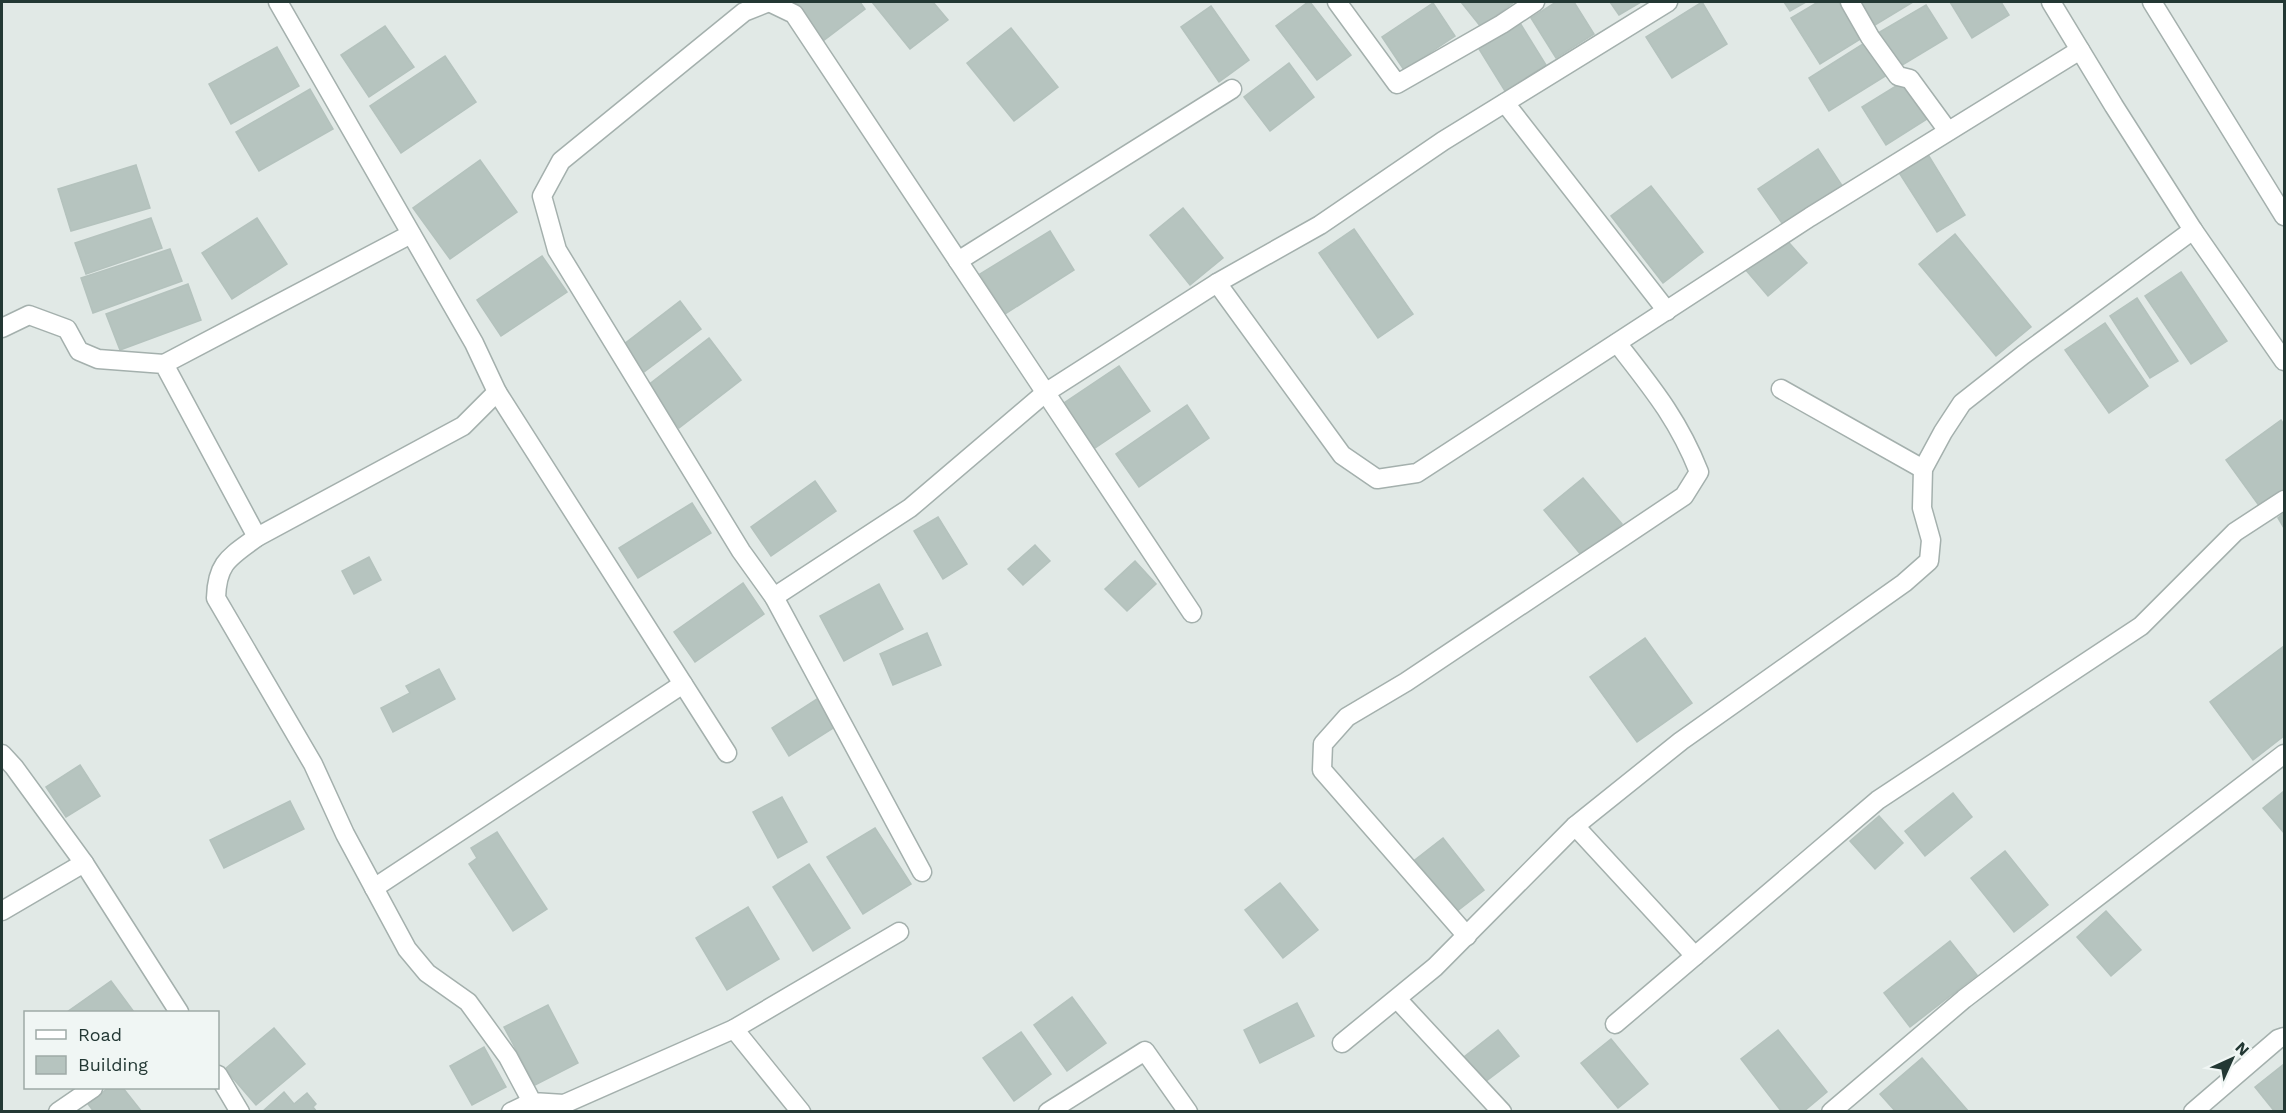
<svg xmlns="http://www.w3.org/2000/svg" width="2286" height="1113" viewBox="0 0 2286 1113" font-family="'Work Sans',sans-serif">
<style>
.building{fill:#b6c4bf;stroke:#b4c2bd;stroke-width:1.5}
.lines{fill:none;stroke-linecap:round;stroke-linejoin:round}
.minor-casing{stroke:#a4b0ad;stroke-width:21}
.minor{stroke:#fff;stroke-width:18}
</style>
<rect width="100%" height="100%" fill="#e1e9e6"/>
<g class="building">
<path d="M793 2H860L865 9 823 41Z"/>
<path d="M872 2H933L948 20 910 49Z"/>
<path d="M1308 2H1310L1351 55 1317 80 1276 26Z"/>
<path d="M1461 2H1514L1481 27Z"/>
<path d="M1556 2H1574L1594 34 1556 58 1531 18Z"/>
<path d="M1610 2H1641L1619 15Z"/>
<path d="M1702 2 1727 44 1672 78 1646 37Z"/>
<path d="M1784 2H1806L1790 11Z"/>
<path d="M1818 2H1839L1862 38 1820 64 1791 18Z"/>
<path d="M1860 2H1913L1875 25Z"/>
<path d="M1950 2H2001L2009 15 1972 38Z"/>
<path d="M1433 3 1455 36 1404 70 1382 37Z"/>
<path d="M1926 5 1947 38 1899 67 1878 33Z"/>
<path d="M1211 6 1249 60 1219 82 1181 27Z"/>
<path d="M1520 23 1546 65 1505 91 1479 49Z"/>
<path d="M385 26 414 67 369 97 341 55Z"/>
<path d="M1011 28 1058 87 1014 121 967 63Z"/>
<path d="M1866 42 1887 75 1829 111 1809 78Z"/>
<path d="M277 47 299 86 231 124 209 84Z"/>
<path d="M445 56 476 102 401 153 370 106Z"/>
<path d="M1289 63 1314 97 1270 131 1244 97Z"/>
<path d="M1904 81 1927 119 1886 145 1862 107Z"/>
<path d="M310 89 333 129 259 171 236 132Z"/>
<path d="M1818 149 1843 187 1784 226 1758 189Z"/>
<path d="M1927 153 1965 215 1937 232 1898 171Z"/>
<path d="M480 160 517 212 450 259 413 208Z"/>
<path d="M136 165 150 208 71 231 58 189Z"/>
<path d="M1651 186 1703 252 1663 283 1611 216Z"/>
<path d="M1183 208 1223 258 1190 285 1150 235Z"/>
<path d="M151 218 162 248 86 274 75 243Z"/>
<path d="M257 218 287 264 232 299 202 253Z"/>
<path d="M1354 229 1413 314 1378 338 1319 253Z"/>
<path d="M1050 231 1074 270 1005 314 980 274Z"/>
<path d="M1955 234 2031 327 1996 356 1919 264Z"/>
<path d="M1783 236 1807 263 1768 296 1745 269Z"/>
<path d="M170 249 182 281 93 313 81 278Z"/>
<path d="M542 256 567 292 501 336 477 300Z"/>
<path d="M2181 272 2227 341 2191 364 2145 296Z"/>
<path d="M188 284 201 320 120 350 106 314Z"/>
<path d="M2137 298 2178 361 2150 378 2110 316Z"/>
<path d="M680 301 701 329 640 375 619 348Z"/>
<path d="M2105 323 2148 386 2109 413 2065 350Z"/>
<path d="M709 338 741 380 679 428 647 386Z"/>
<path d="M1119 366 1150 411 1089 452 1058 407Z"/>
<path d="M1187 405 1209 438 1139 487 1116 454Z"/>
<path d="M2281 420 2284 425V490L2260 507 2226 460Z"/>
<path d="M1583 478 1622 524 1582 556 1544 510Z"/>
<path d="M815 481 836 511 771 556 751 527Z"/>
<path d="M692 503 711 533 638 578 619 548Z"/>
<path d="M2284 513V528L2278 518Z"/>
<path d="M938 517 967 564 943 579 914 531Z"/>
<path d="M1035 545 1050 561 1023 585 1008 569Z"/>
<path d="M369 557 381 580 354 594 342 571Z"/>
<path d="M1135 561 1156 584 1127 611 1105 589Z"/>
<path d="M743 583 764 614 695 662 674 632Z"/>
<path d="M879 584 903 629 844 661 820 616Z"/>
<path d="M927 633 941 665 893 685 880 654Z"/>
<path d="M1645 638 1692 703 1637 742 1590 677Z"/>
<path d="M2284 646V736L2253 760 2210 702Z"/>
<path d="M439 669 455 699 393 732 381 708 410 693 406 686Z"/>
<path d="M820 697 838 725 789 756 772 728Z"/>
<path d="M80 765 100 796 66 817 46 787Z"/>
<path d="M2284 791V833L2263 808Z"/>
<path d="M1953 793 1972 817 1925 856 1905 831Z"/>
<path d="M782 797 807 842 778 858 753 812Z"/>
<path d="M290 801 304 829 224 868 210 840Z"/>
<path d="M1879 816 1903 843 1875 869 1850 841Z"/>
<path d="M875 828 911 884 863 914 827 857Z"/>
<path d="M497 832 547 909 513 931 469 864 477 858 471 848Z"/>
<path d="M1443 838 1484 890 1456 912 1415 860Z"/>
<path d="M2005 851 2048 905 2014 932 1971 878Z"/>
<path d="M809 864 850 928 813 951 773 887Z"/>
<path d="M1280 883 1318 930 1283 958 1245 910Z"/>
<path d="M748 907 779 959 727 990 696 938Z"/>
<path d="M2106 911 2141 950 2111 976 2077 937Z"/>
<path d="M1950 941 1977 975 1910 1027 1884 993Z"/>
<path d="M111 981 134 1012H67Z"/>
<path d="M1072 997 1106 1043 1067 1071 1034 1025Z"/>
<path d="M1297 1003 1314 1036 1260 1063 1244 1030Z"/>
<path d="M548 1005 578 1063 535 1085 504 1027Z"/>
<path d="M274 1028 305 1064 256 1105 225 1069Z"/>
<path d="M1498 1030 1519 1056 1481 1085 1460 1060Z"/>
<path d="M1778 1030 1827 1092 1803 1112H1782L1741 1059Z"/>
<path d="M1021 1032 1051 1074 1014 1101 983 1058Z"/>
<path d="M1611 1039 1648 1084 1618 1108 1581 1063Z"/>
<path d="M484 1047 506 1087 472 1105 450 1066Z"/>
<path d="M1922 1058 1969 1112H1896L1880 1094Z"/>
<path d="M2284 1064V1112H2275L2255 1087Z"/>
<path d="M108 1088H123L142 1112H94L88 1104Z"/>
<path d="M284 1092 294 1104 307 1093 316 1104 313 1107 317 1112H262Z"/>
</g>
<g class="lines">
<defs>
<g id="minor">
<path d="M278 2 474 343 497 392 463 426 257 537C230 557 217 562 216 598L313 764 345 834 407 949 427 973 468 1002 508 1057 532 1102 564 1104 734 1029 801 1112"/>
<path d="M769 2 744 12 561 161 542 196 557 250 741 551 774 597 922 872"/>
<path d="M769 2 794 14 1192 613"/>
<path d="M1337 2 1397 84 1502 24 1535 2"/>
<path d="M1850 2 1870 37 1898 76 1910 79 1948 131"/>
<path d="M2051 2 2114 106 2193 230 2284 361"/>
<path d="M2152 2 2284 216"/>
<path d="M1505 103 1667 311"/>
<path d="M958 261 1232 89"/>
<path d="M1217 283 1342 455 1377 479 1417 473 1810 217 2080 50"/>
<path d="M2 328 29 315 67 329 79 351 98 359 164 364 257 537"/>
<path d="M164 364 411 234"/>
<path d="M1781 389 1923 469"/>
<path d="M497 392 727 753"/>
<path d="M774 597 910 508 1045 393 1217 283 1320 225 1443 141 1668 2"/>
<path d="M2 754 14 767 84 863 179 1012"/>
<path d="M1575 826 1695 956"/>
<path d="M374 888 683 684"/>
<path d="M2 911 84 863"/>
<path d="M1467 936 1322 770 1323 744 1347 717 1406 682 1684 496 1699 472C1678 419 1652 388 1617 343"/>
<path d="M1398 1000 1502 1112"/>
<path d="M1615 1024 1878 800 2141 626 2235 532 2284 500"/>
<path d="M734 1029 899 932"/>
<path d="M1342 1043 1435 967 1575 826 1681 741 1904 583 1929 561 1931 540 1922 508 1923 469 1943 432 1962 403 2023 355 2193 230"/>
<path d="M218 1075 240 1112"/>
<path d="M58 1112 93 1088"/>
<path d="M511 1112 532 1102"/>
<path d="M1048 1112 1145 1051 1188 1112"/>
<path d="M1831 1112 1964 999 2284 754"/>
<path d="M2193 1112 2278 1039 2284 1037"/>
</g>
</defs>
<use href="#minor" class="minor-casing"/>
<use href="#minor" class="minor"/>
</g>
<rect width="2286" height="1113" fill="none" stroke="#233834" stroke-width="6"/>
<rect x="24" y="1011" width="195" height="78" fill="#f0f6f4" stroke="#9eaaa7" stroke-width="1.5"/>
<rect x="36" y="1030" width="30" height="9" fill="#ffffff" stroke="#9eaaa7" stroke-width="1.5"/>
<text x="78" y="1041" font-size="18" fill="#233834">Road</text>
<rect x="36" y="1056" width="30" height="18" fill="#b6c4bf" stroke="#9eaaa7" stroke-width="1.5"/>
<text x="78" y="1071" font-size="18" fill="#233834">Building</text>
<g transform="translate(2232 1059) rotate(45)" stroke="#f0f6f4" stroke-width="4.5" paint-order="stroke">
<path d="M0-4.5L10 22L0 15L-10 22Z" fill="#233834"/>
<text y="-9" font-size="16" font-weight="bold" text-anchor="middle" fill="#233834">N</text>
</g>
</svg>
